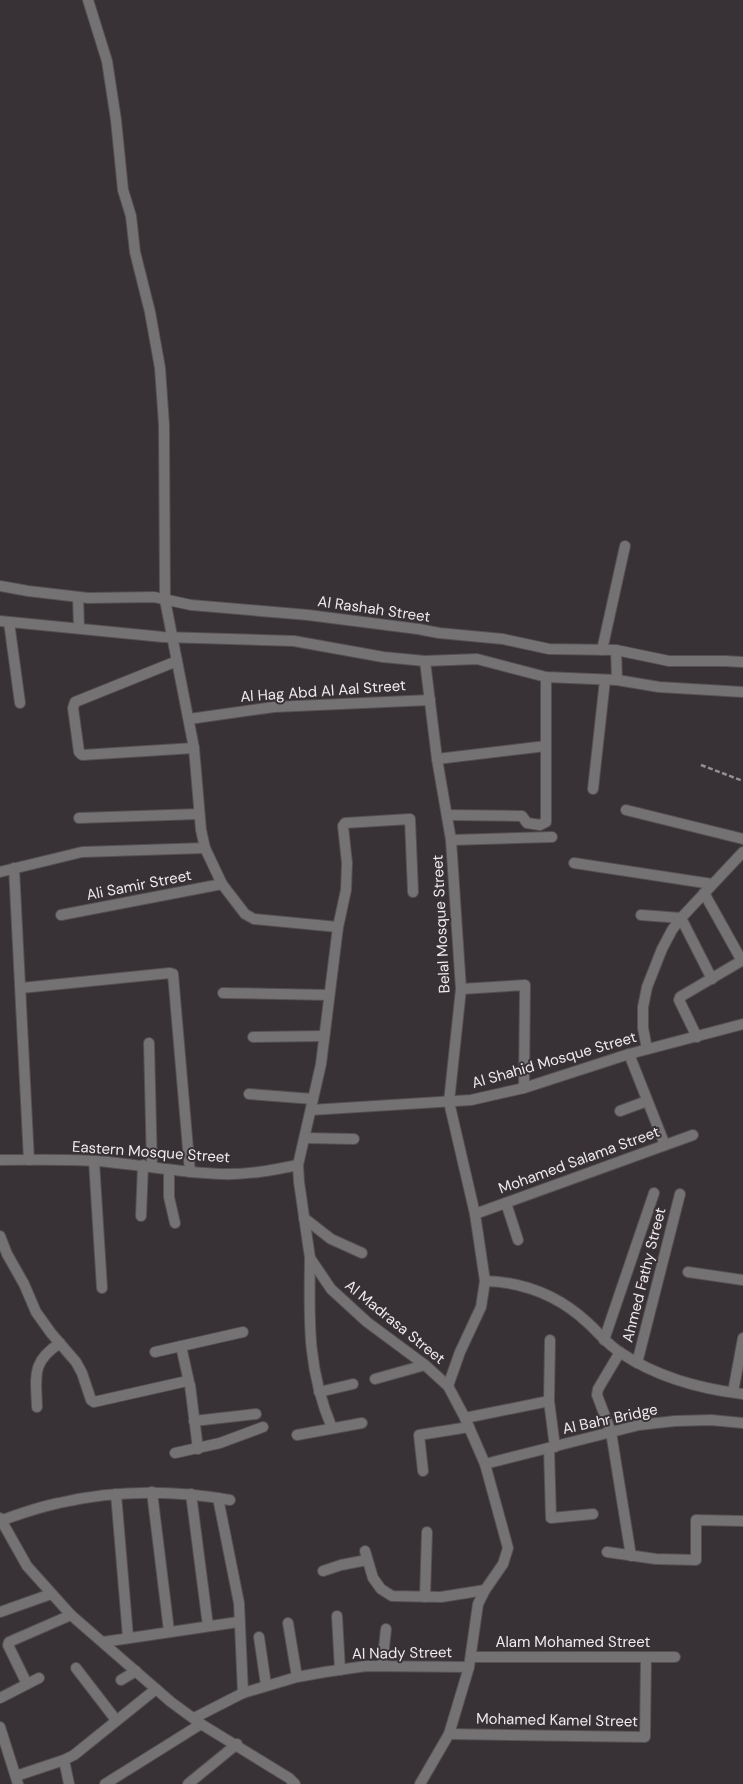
<svg xmlns="http://www.w3.org/2000/svg" width="743" height="1784" viewBox="0 0 743 1784" font-family="'DM Sans',sans-serif">
<style>
.lines{fill:none;stroke-linecap:round;stroke-linejoin:round}
.minor-casing{stroke:#554f52;stroke-width:12}
.path{stroke:#958f92;stroke-width:2.5;stroke-dasharray:5 2.5;stroke-linecap:butt}
.minor{stroke:#757273;stroke-width:10}
.labels{text-anchor:middle;stroke-width:4;stroke-linejoin:round;paint-order:stroke}
.street-label{font-size:15px;fill:#efeaed;stroke:#383135}
</style>
<rect width="100%" height="100%" fill="#383135"/>
<g class="lines">
<defs>
<g id="minor">
<path d="M88 0 107 61 116 120 123 190 131 216 135 252 150 312 160 368 164 425 165 600 194 748 201 830 205 848 222 884 245 914 254 919 338 927"/>
<path d="M0 586 28 591 88 598 154 597 191 605 308 615 418 629 439 633 503 639 549 649 616 650 669 661H725L743 662"/>
<path d="M78 597 79 628"/>
<path d="M0 621 163 637 294 641 383 657 425 661 477 659 546 677 617 680 659 687 743 692"/>
<path d="M9 622 20 703"/>
<path d="M602 650 625 546"/>
<path d="M616 650 617 680"/>
<path d="M177 661 75 702 73 708 79 752 82 755 194 748"/>
<path d="M425 661 437 759 451 840 461 989 449 1102 475 1214 485 1281 481 1307 460 1352 448 1386"/>
<path d="M189 719 274 707 430 700"/>
<path d="M437 759 546 746"/>
<path d="M593 789 605 680"/>
<path d="M626 810 743 839"/>
<path d="M448 815 522 816 527 823 540 825 546 822V677"/>
<path d="M79 818 199 814"/>
<path d="M451 840 552 837"/>
<path d="M574 863 712 884"/>
<path d="M14 868 29 1160"/>
<path d="M0 872 82 852 205 848"/>
<path d="M413 892 410 819 345 823 343 826 347 863 346 890 338 927 321 1064 298 1165 299 1182 310 1258 331 1289 367 1322 425 1365 448 1386 465 1418 485 1464 508 1548 503 1564 485 1590 478 1604 469 1667 449 1734 420 1784"/>
<path d="M704 893 742 961"/>
<path d="M61 915 222 884"/>
<path d="M641 915 681 918 712 979"/>
<path d="M21 988 170 973 173 974 190 1172"/>
<path d="M461 989 525 985 524 1088"/>
<path d="M223 993 329 995"/>
<path d="M253 1037 323 1036"/>
<path d="M697 1037 679 1000 680 997 743 960"/>
<path d="M149 1043 152 1167"/>
<path d="M647 1049 643 1028V1007L647 987 662 949 672 930 681 918 743 852"/>
<path d="M629 1054 665 1145"/>
<path d="M249 1094 313 1099"/>
<path d="M311 1110 471 1100 524 1088 629 1054 743 1024"/>
<path d="M620 1111 647 1101"/>
<path d="M305 1138 354 1139"/>
<path d="M0 1160C32 1160 64 1159 96 1161 138 1164 180 1173 222 1174 248 1175 273 1170 298 1165"/>
<path d="M94 1161 102 1288"/>
<path d="M169 1170V1197L175 1223"/>
<path d="M506 1203 518 1240"/>
<path d="M475 1214 693 1135"/>
<path d="M141 1216 143 1165"/>
<path d="M304 1218 331 1239 362 1253"/>
<path d="M0 1236 7 1254 24 1284 36 1312 51 1333 76 1362 82 1373 91 1400 94 1402 187 1381 190 1385 198 1449"/>
<path d="M310 1258C309 1320 307 1369 332 1428"/>
<path d="M688 1272 743 1280"/>
<path d="M485 1281C525 1282 558 1295 588 1323 599 1333 608 1345 621 1353 657 1377 701 1389 743 1394"/>
<path d="M550 1340 549 1401 555 1447"/>
<path d="M604 1340 654 1193"/>
<path d="M181 1346 189 1382"/>
<path d="M155 1352 243 1332"/>
<path d="M620 1352 598 1389 597 1395 611 1432 631 1556"/>
<path d="M637 1363 680 1194"/>
<path d="M375 1379 425 1365"/>
<path d="M319 1392 353 1384"/>
<path d="M733 1392 743 1338"/>
<path d="M37 1407C36 1376 31 1362 60 1343"/>
<path d="M465 1418 549 1401"/>
<path d="M194 1421 256 1414"/>
<path d="M297 1435 362 1423"/>
<path d="M549 1448 551 1518 593 1514"/>
<path d="M175 1453 220 1443 263 1427"/>
<path d="M485 1464 639 1425 675 1421 711 1420 743 1423"/>
<path d="M423 1471 419 1435 469 1427"/>
<path d="M152 1492 169 1631"/>
<path d="M116 1494 128 1637"/>
<path d="M191 1494 208 1626"/>
<path d="M218 1498 239 1603 243 1693"/>
<path d="M0 1518 27 1566 71 1615 171 1702 201 1724 289 1778 295 1784"/>
<path d="M0 1521C19 1514 39 1507 59 1503 115 1490 173 1490 230 1500"/>
<path d="M365 1551 373 1578 381 1589 392 1596 441 1597 485 1590"/>
<path d="M607 1552 656 1559 696 1560V1520L743 1521"/>
<path d="M323 1571 341 1565 367 1560"/>
<path d="M425 1597 427 1532"/>
<path d="M0 1612 51 1594"/>
<path d="M337 1616 340 1670"/>
<path d="M288 1623 297 1677"/>
<path d="M259 1637 266 1685"/>
<path d="M103 1642 238 1622"/>
<path d="M472 1657H675"/>
<path d="M382 1666 386 1629"/>
<path d="M76 1668 116 1720"/>
<path d="M121 1680 136 1671"/>
<path d="M27 1684 8 1645 9 1642 71 1615"/>
<path d="M0 1698 39 1678"/>
<path d="M194 1718 243 1693 297 1677 325 1672 366 1666 469 1667"/>
<path d="M0 1727 18 1784"/>
<path d="M449 1734 645 1737 646 1657"/>
<path d="M64 1760 69 1784"/>
<path d="M16 1776 64 1760 74 1755 156 1689"/>
<path d="M105 1784 201 1724"/>
<path d="M188 1784 237 1744"/>
</g>
</defs>
<use href="#minor" class="minor-casing"/>
<path class="path" d="M701 765 743 781"/>
<use href="#minor" class="minor"/>
</g>
<g class="labels">
<g class="street-label">
<text transform="translate(374 609) rotate(8)" y="5">Al Rashah Street</text>
<text transform="translate(323 691) rotate(-4)" y="5">Al Hag Abd Al Aal Street</text>
<text transform="translate(139 885) rotate(-11)" y="5">Ali Samir Street</text>
<text transform="translate(441 924) rotate(-93)" y="5">Belal Mosque Street</text>
<text transform="translate(554 1060) rotate(-16)" y="5">Al Shahid Mosque Street</text>
<text transform="translate(151 1152) rotate(4)" y="5">Eastern Mosque Street</text>
<text transform="translate(579 1160) rotate(-20)" y="5">Mohamed Salama Street</text>
<text transform="translate(644 1275) rotate(-76)" y="5">Ahmed Fathy Street</text>
<text transform="translate(395 1322) rotate(39)" y="5">Al Madrasa Street</text>
<text transform="translate(610 1419) rotate(-12)" y="5">Al Bahr Bridge</text>
<text x="573" y="1647">Alam Mohamed Street</text>
<text transform="translate(402 1653) rotate(-1)" y="5">Al Nady Street</text>
<text transform="translate(557 1720) rotate(1)" y="5">Mohamed Kamel Street</text>
</g>
</g>
</svg>
